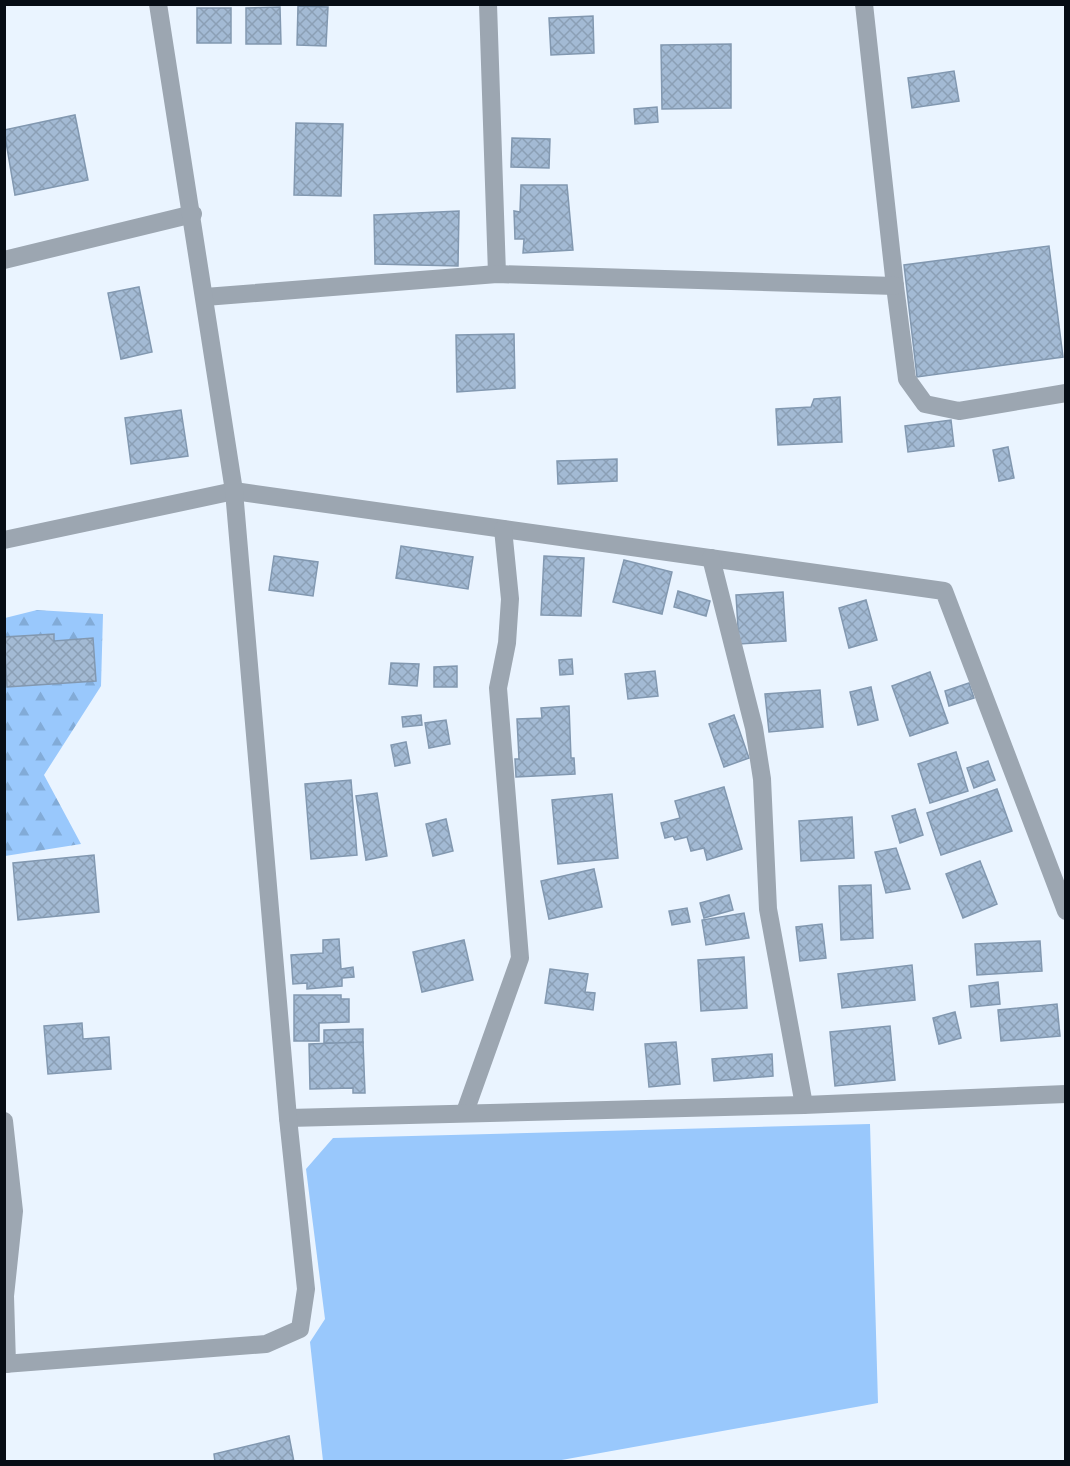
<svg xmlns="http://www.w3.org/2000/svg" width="1070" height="1466" viewBox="0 0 1070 1466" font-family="'Asap Condensed',sans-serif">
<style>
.forest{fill:url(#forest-firs)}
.pitch{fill:#99c8fc}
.building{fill:url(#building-cross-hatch);stroke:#8298b0;stroke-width:1.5}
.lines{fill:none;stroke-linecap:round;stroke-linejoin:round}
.street{stroke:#9ca6b1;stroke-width:18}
</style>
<defs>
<pattern id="forest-firs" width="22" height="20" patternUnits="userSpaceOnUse" patternTransform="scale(1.5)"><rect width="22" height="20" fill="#99c8fc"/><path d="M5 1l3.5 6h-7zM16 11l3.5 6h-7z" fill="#82abd7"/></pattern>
<pattern id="building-cross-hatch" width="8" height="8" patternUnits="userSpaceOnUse" patternTransform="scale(1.5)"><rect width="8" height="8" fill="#a3bad4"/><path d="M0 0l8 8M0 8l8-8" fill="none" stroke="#8b9fb5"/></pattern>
</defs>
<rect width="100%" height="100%" fill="#eaf4ff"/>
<path class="forest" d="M37 610 103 614 101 686 44 775 81 844 5 856V618Z"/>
<path class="pitch" d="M870 1124 878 1403 556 1461H323L310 1342 325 1319 306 1169 333 1138Z"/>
<g class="building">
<path d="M298 6 328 7 326 46 297 45Z"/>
<path d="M280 7 281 44H246V8Z"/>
<rect x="197" y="8" width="34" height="35"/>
<path d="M593 16 594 53 551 55 549 18Z"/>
<path d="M731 44V108L662 109 661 45Z"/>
<path d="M954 71 959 101 912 108 908 78Z"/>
<path d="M657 107 658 122 635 124 634 109Z"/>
<path d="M75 115 88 180 15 195 4 130Z"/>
<path d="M296 123 343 124 341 196 294 195Z"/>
<path d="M512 138 550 139 549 168 511 167Z"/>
<path d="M521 185H567L573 250 523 253 524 239H515L514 211 520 212Z"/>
<path d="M459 211 458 266 375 264 374 215Z"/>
<path d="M1049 246 1063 357 917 377 904 265Z"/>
<path d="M139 287 152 352 121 359 108 293Z"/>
<path d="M514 334 515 388 457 392 456 335Z"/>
<path d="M840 397 842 442 778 445 776 409 811 407 814 399Z"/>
<path d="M181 410 188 456 131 464 125 418Z"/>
<path d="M951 420 954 446 908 452 905 426Z"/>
<path d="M1008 447 1014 478 999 481 993 450Z"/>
<path d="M617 459V481L558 484 557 461Z"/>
<path d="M401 546 473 557 468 589 396 578Z"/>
<path d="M274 556 318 562 313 596 269 590Z"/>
<path d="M544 556 584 558 581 616 541 615Z"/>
<path d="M624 560 672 572 662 614 613 602Z"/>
<path d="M678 591 710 601 706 616 674 607Z"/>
<path d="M783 592 786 641 739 644 736 595Z"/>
<path d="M866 600 877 640 849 648 839 608Z"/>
<path d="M54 634V641L93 638 96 681 7 687 4 637Z"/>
<path d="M572 659 573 674 560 675 559 660Z"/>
<path d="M391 663 419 664 417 686 389 684Z"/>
<path d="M457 666V687H434V667Z"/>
<path d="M655 671 658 696 628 699 625 674Z"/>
<path d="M930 672 948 723 910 736 892 686Z"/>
<path d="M969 683 974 698 949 706 945 691Z"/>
<path d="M871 687 878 720 858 725 850 692Z"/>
<path d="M820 690 823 727 769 732 765 694Z"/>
<path d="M569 706 571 758H574L575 774 516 777 515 759H519L517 719 542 718 541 708Z"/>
<path d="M421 715 422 725 403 727 402 717Z"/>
<path d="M734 715 749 758 724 767 709 724Z"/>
<path d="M446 720 450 744 429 748 425 723Z"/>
<path d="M406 742 410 763 395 766 391 745Z"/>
<path d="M956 752 968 791 930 803 918 764Z"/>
<path d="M988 761 995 780 974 788 967 768Z"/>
<path d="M351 780 357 855 311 859 305 784Z"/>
<path d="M724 787 742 849 707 860 704 848 691 851 687 837 675 840 673 836 665 838 661 823 680 818 675 801Z"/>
<path d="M997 789 1012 831 941 855 927 813Z"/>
<path d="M377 793 387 856 366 860 356 796Z"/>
<path d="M612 794 618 858 558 864 552 800Z"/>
<path d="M915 809 923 835 900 843 892 816Z"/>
<path d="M852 817 854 858 801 861 799 821Z"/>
<path d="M446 819 453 851 433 856 426 824Z"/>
<path d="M896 848 910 889 886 893 875 852Z"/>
<path d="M94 855 99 912 18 920 13 863Z"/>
<path d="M980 861 997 904 963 918 946 874Z"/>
<path d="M594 869 602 907 549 919 541 881Z"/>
<path d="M871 885 873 938 841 940 839 886Z"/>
<path d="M729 895 733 910 704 918 700 903Z"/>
<path d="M687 908 690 922 672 925 669 911Z"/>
<path d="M744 913 749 938 706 945 702 920Z"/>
<path d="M822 924 826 958 800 961 796 927Z"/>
<path d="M339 939 341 969 353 967 354 977 342 978V986L307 989V983L293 984 291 955 323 953V940Z"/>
<path d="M464 940 473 980 422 992 413 952Z"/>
<path d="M1040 941 1042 971 977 975 975 944Z"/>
<path d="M744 957 747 1008 701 1011 698 960Z"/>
<path d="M912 965 915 1000 842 1008 838 974Z"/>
<path d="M550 969 588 974 585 992 595 993 593 1010 545 1003Z"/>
<path d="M998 982 1000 1004 971 1007 969 986Z"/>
<path d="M294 995H341V999H349V1022L319 1023V1041H294Z"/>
<path d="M1057 1004 1060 1036 1001 1041 998 1010Z"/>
<path d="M955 1012 961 1038 939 1044 933 1018Z"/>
<path d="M82 1023 83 1039 109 1037 111 1069 48 1074 44 1026Z"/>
<path d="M890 1026 895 1080 835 1086 830 1032Z"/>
<path d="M363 1029V1043H324V1030Z"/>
<path d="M363 1042 365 1093H353V1088L310 1089 309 1044Z"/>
<path d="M676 1042 680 1084 649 1087 645 1044Z"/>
<path d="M772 1054 773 1076 714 1081 712 1059Z"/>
<path d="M289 1436 294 1462H215L214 1454Z"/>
</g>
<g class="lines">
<g class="street">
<path d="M488 4 497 274"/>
<path d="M864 4 895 286 907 379 925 404 959 411 1066 393"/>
<path d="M4 260 193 214"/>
<path d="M205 297 497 274 895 286"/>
<path d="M4 540 234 491 944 591 1066 911"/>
<path d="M711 558 754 728 762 779 768 909 804 1105"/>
<path d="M465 1112 520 958 498 688 507 643 510 599 503 529"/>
<path d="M288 1118 804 1105 1066 1094"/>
<path d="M4 1121 14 1211 5 1296 7 1364"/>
<path d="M4 1364 266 1344 300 1329 306 1289 288 1118 234 491 158 4"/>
</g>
</g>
<rect width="1070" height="1466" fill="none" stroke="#060d15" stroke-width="12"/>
</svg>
